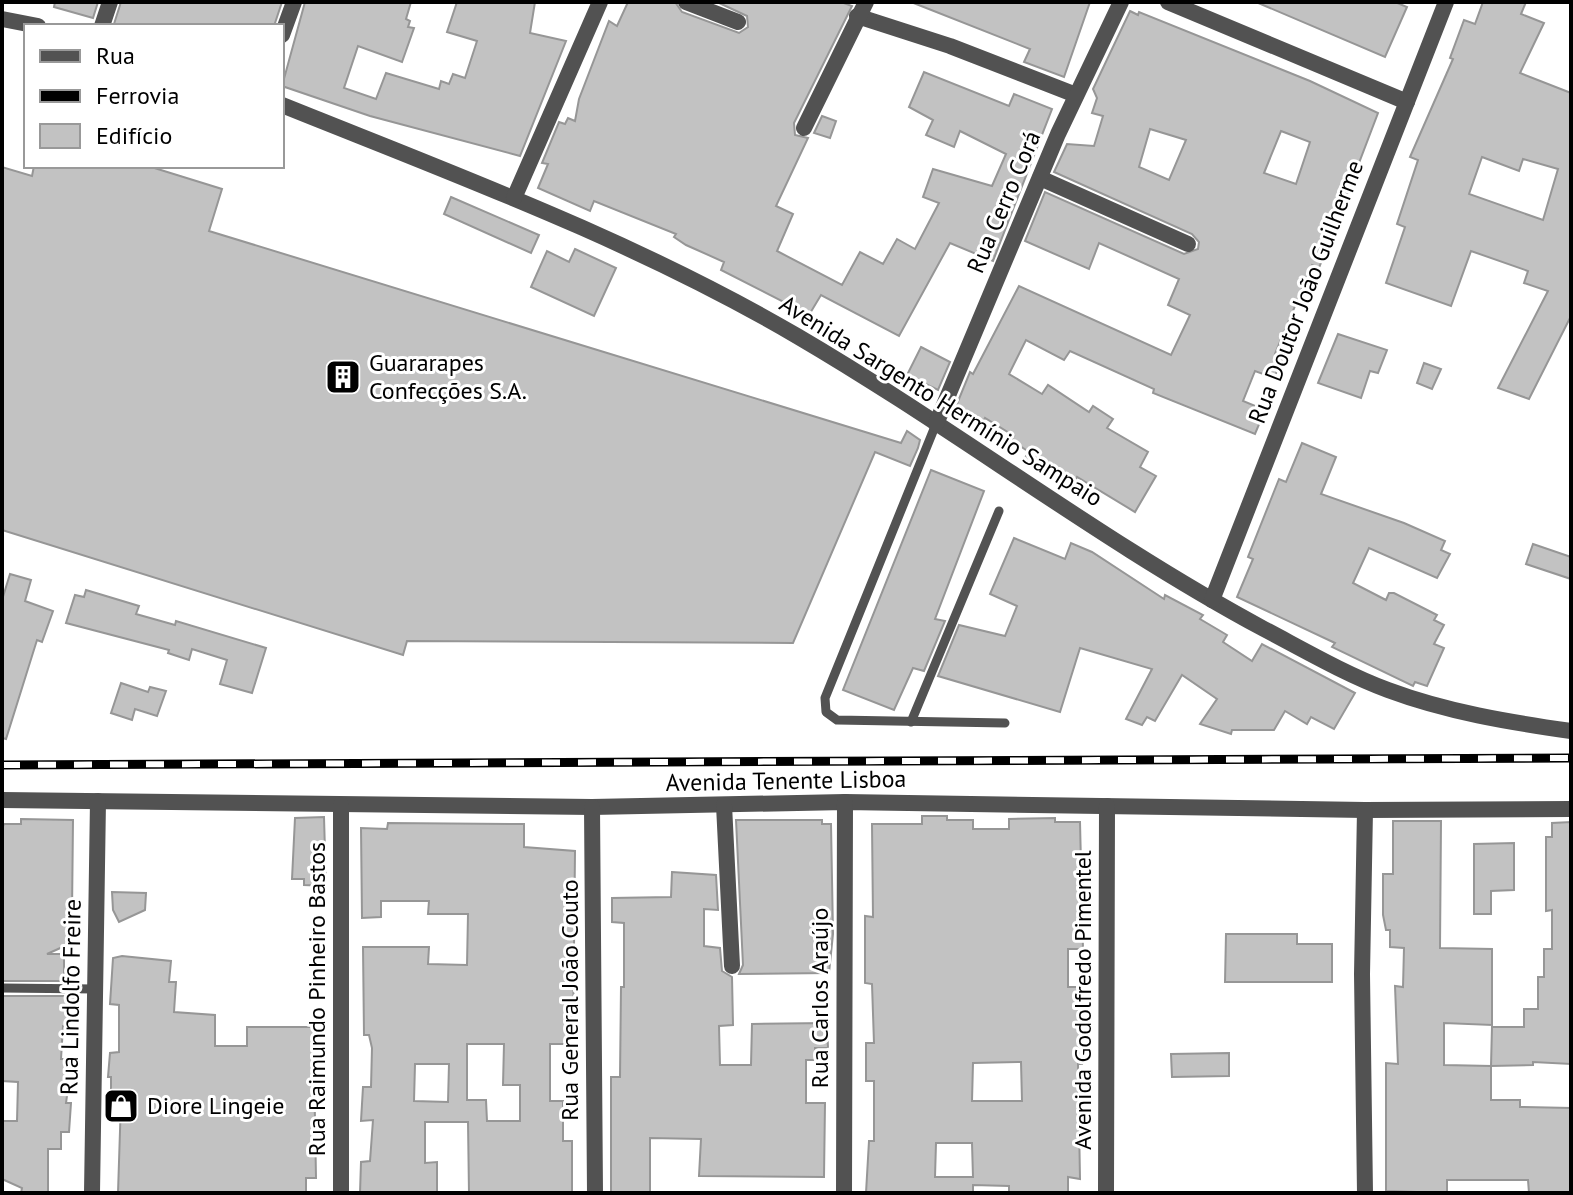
<svg xmlns="http://www.w3.org/2000/svg" width="1573" height="1195" viewBox="0 0 1573 1195" font-family="'PT Sans',sans-serif">
<style>
.building{fill:#c2c2c2;stroke:#969696;stroke-width:2;fill-rule:evenodd}
.lines{fill:none;stroke-linecap:round;stroke-linejoin:round}
.lane{stroke:#525252;stroke-width:9}
.street{stroke:#525252;stroke-width:16}
.rail-casing{stroke:#000;stroke-width:9}
.rail{stroke:#fff;stroke-width:6;stroke-dasharray:18;stroke-linecap:butt}
.labels{text-anchor:middle;stroke-width:6;stroke-linejoin:round;paint-order:stroke}
.street-label{font-size:24px;fill:#000;stroke:#fff}
.poi-label{font-size:24px;fill:#000;stroke:#fff;text-anchor:start}
</style>
<rect width="100%" height="100%" fill="#fff"/>
<g class="building">
<path d="M55 2H98L93 18 54 7Z"/>
<path d="M121 2H282L274 26H118L114 24Z"/>
<path d="M305 2H411L406 19 410 21 408 27 414 28 402 62 358 46 344 88 376 99 386 73 439 89 441 81 449 84 453 74 465 78 477 41 447 32 457 2H535L530 33 566 41 520 156 370 116 282 86Z"/>
<path d="M628 2H675L682 12 739 33 748 27 747 16 717 2H841L852 6 794 123 795 135 808 138 776 206 793 214 777 251 842 285 860 252 883 264 897 239 915 249 939 203 923 197 933 169 992 186 1006 154 960 131 954 147 926 135 933 120 909 107 924 72 1009 106 1014 94 1052 109 993 261 950 243 899 336 821 295 809 315 721 270 724 262 686 245 674 237 676 234 594 201 590 211 538 188 548 164 542 163 559 122 565 124 568 118 575 121 579 99 609 21 617 26Z"/>
<path d="M911 2H1090L1064 77 1024 62 1030 49Z"/>
<path d="M1256 2H1395L1407 7 1385 57Z"/>
<path d="M1483 2H1526L1521 14 1544 23 1520 73 1571 93V316L1529 399 1498 388 1548 291 1524 283 1528 271 1471 251 1451 306 1386 283 1405 227 1397 224 1418 160 1410 157 1453 59 1450 58 1464 20 1475 24ZM1482 157 1519 171 1523 159 1558 169 1543 220 1469 194Z"/>
<path d="M1130 11 1138 15 1139 12 1310 81 1378 113 1319 268 1312 265 1275 354 1283 357 1274 378 1255 371 1243 401 1265 410 1255 434 1153 393 1154 389 1070 351 1064 360 1026 340 1009 374 1042 394 1048 385 1089 412 1093 406 1113 419 1107 428 1148 452 1140 467 1156 476 1135 512 1077 477 1070 489 1024 459 1029 452 1011 440 1014 436 985 418 980 428 954 411 970 372 973 374 1019 286 1171 355 1190 315 1168 305 1179 279 1099 243 1089 269 1025 241 1045 192 1184 254 1198 249 1199 242 1192 234 1054 172 1067 144 1094 146 1103 116 1092 113 1097 98 1093 89ZM1150 129 1186 140 1169 180 1139 167ZM1281 131 1310 142 1296 184 1264 173Z"/>
<path d="M822 116 836 121 830 138 814 133Z"/>
<path d="M34 166H148L222 189 209 231 901 443 907 431 920 440 918 448 910 466 875 452 793 643 407 641 403 655 2 530V167L32 176Z"/>
<path d="M451 197 539 235 531 253 444 214Z"/>
<path d="M575 249 616 268 594 316 531 287 547 251 569 262Z"/>
<path d="M1338 334 1387 350 1378 373 1370 371 1361 398 1318 383Z"/>
<path d="M921 347 950 362 938 390 907 375Z"/>
<path d="M1424 363 1441 369 1432 389 1417 383Z"/>
<path d="M1302 443 1336 457 1321 494 1404 523 1445 541 1441 550 1450 554 1437 578 1369 548 1353 583 1386 600 1389 593H1394L1437 615 1434 620 1444 625 1434 644 1444 648 1427 686 1415 682 1413 686 1332 647 1335 643 1237 597 1253 559 1248 557 1279 479 1286 482Z"/>
<path d="M931 470 984 491 935 619 945 621 924 671 913 668 894 710 843 690Z"/>
<path d="M1014 538 1065 559 1071 543 1092 552 1164 599 1165 595 1203 615 1200 619 1227 635 1223 642 1252 661 1262 644 1355 693 1334 729 1311 717 1307 724 1285 711 1274 730H1232L1231 734 1200 724 1217 699 1182 675 1155 721 1147 717 1142 725 1126 719 1152 669 1080 648 1060 712 938 676 959 625 1005 636 1017 606 990 594Z"/>
<path d="M1533 544 1571 557V579L1526 564Z"/>
<path d="M10 574 31 580 25 601 53 611 42 642 37 640 6 739 2 738V600Z"/>
<path d="M86 590 139 606 136 614 175 625 176 621 266 648 252 693 220 684 227 660 192 649 189 660 168 653 169 650 66 623 75 595 84 597Z"/>
<path d="M121 683 148 692 150 687 166 691 157 716 135 709 132 720 111 713Z"/>
<path d="M922 816H947V820H973V829H1009V819L1055 818V822H1080L1083 949H1068V987H1082L1083 1008H1078L1082 1064H1078L1080 1179 1068 1177V1193H1009V1186L973 1185V1193H866L869 1141H874V1081H866V1043H874L872 984 865 983V916L873 917 872 824H922ZM1021 1062 1022 1101H972L973 1063ZM936 1143H972L973 1177H935Z"/>
<path d="M324 817 326 886 304 885V879H292L295 818Z"/>
<path d="M21 819 73 820 72 913 67 912V945L47 954H64V981H2V829L4 824H21Z"/>
<path d="M736 820H822V824H831L833 934 829 973 739 974 743 965Z"/>
<path d="M1393 821H1441L1440 948 1492 949V1025L1444 1023V1065L1491 1066V1100H1520V1107L1571 1108V1193H1529L1528 1180H1447V1193L1386 1191V1063L1398 1064 1395 986 1403 987 1404 948 1390 947V930H1386L1383 915V874H1393Z"/>
<path d="M1571 822V1064L1533 1062V1065L1491 1066 1492 1027H1524V1009H1538V977H1544V949H1552V910L1546 911V837H1552V823Z"/>
<path d="M388 823 524 824V847L575 851 573 1044H550V1101H563V1141H572V1193H469L468 1122H425V1163L437 1162V1193H360L361 1162 370 1161 373 1120 361 1121 363 1087H371L372 1048 369 1035H364L363 947H429L428 964 467 965 468 914H428L429 901H381V917L362 918 361 828 387 829ZM467 1044H504L503 1085H520V1121H487L486 1100H467ZM415 1064H449L448 1102 414 1101Z"/>
<path d="M1514 843V890L1491 891V914H1474V844Z"/>
<path d="M672 872 716 875 718 910 704 909V946L720 948 722 971 732 977 733 1025 719 1026 720 1065H751L752 1024 827 1023 828 1048H815V1060H806V1103H825L824 1177 699 1176 701 1139 650 1138V1193H611V1077H620L621 987H624V923L612 922V898L671 897Z"/>
<path d="M112 892 146 893 145 910 119 922 113 910Z"/>
<path d="M1226 934H1297V944H1332V982H1225Z"/>
<path d="M122 956 171 961 169 982H176L174 1012 215 1015V1046H247V1027H323L322 1060 314 1063 316 1178H306V1193H118L121 1100H111V1077H108L110 1053 119 1052V1005L110 1004 113 958Z"/>
<path d="M2 996H74L73 1027 63 1026 61 1059H72L66 1103H71L69 1132H61V1149H48V1193H21L22 1188 2 1179V1121H17L18 1082 2 1081Z"/>
<path d="M1229 1053V1076L1172 1077 1171 1054Z"/>
</g>
<g class="lines">
<g class="lane">
<path d="M936 424 825 698 826 712 837 720 1005 723"/>
<path d="M911 722 999 511"/>
<path d="M2 988 95 989"/>
</g>
<g class="street">
<path d="M686 2 738 22"/>
<path d="M1168 2 1407 102"/>
<path d="M857 16 950 46 1076 95"/>
<path d="M2 19 38 26"/>
<path d="M102 26 110 2"/>
<path d="M282 35 294 2"/>
<path d="M282 105C456 175 635 241 797 336 956 429 1102 542 1264 629 1304 650 1345 674 1388 690 1447 712 1508 722 1571 731"/>
<path d="M804 128 866 2"/>
<path d="M1040 178 1188 244"/>
<path d="M514 198 600 2"/>
<path d="M936 424 1058 134 1121 2"/>
<path d="M1212 600 1446 2"/>
<path d="M2 800 592 807 845 802 1365 810 1571 809"/>
<path d="M341 805V1193"/>
<path d="M724 805 732 966"/>
<path d="M592 807 595 1193"/>
<path d="M1365 810 1362 974 1365 1193"/>
<path d="M92 1193 98 801"/>
<path d="M844 1193 845 802"/>
<path d="M1106 1193 1107 806"/>
</g>
<defs>
<path id="rail" d="M2 765 1571 758"/>
</defs>
<use href="#rail" class="rail-casing"/>
<use href="#rail" class="rail"/>
</g>
<defs>
<symbol id="building-square" viewBox="-11 -11 22 22"><rect x="-9" y="-9" width="18" height="18" rx="4" fill="#000" stroke="#fff"/><path d="M-4-6H4V6H1V3H-1V6H-4ZM-2.5-4.3h1.7v1.8h-1.7ZM.8-4.3h1.7v1.8H.8ZM-2.5-1h1.7V.8h-1.7ZM.8-1h1.7V.8H.8Z" fill="#fff"/></symbol>
<symbol id="shop-square" viewBox="-11 -11 22 22"><rect x="-9" y="-9" width="18" height="18" rx="4" fill="#000" stroke="#fff"/><path d="M-5-2.5h2.3a2.7 3.5 0 0 1 5.4 0H5L5.5 6h-11ZM-1.5-2.5h3a1.5 2.3 0 0 0-3 0Z" fill="#fff"/></symbol>
</defs>
<g fill-rule="evenodd">
<use href="#building-square" x="323" y="357" width="40" height="40"/>
<use href="#shop-square" x="101" y="1086" width="40" height="40"/>
</g>
<g class="labels">
<g class="street-label">
<text transform="translate(1004 202) rotate(-67)" y="8">Rua Cerro Corá</text>
<text transform="translate(1306 292) rotate(-69)" y="8">Rua Doutor João Guilherme</text>
<text transform="translate(941 401) rotate(32)" y="8">Avenida Sargento Hermínio Sampaio</text>
<text transform="translate(786 781) rotate(-1)" y="8">Avenida Tenente Lisboa</text>
<text transform="translate(71 997) rotate(-89)" y="8">Rua Lindolfo Freire</text>
<text transform="translate(820 998) rotate(-90)" y="8">Rua Carlos Araújo</text>
<text transform="translate(317 999) rotate(-90)" y="8">Rua Raimundo Pinheiro Bastos</text>
<text transform="translate(570 1000) rotate(-90)" y="8">Rua General João Couto</text>
<text transform="translate(1083 1000) rotate(-90)" y="8">Avenida Godolfredo Pimentel</text>
</g>
<g class="poi-label">
<text x="369" y="371">Guararapes<tspan x="369" dy="28">Confecções S.A.</tspan></text>
<text x="147" y="1114">Diore Lingeie</text>
</g>
</g>
<rect width="1573" height="1195" fill="none" stroke="#000000" stroke-width="8"/>
<rect x="24" y="24" width="260" height="144" fill="#ffffff" stroke="#999999" stroke-width="2"/>
<rect x="40" y="50" width="40" height="12" fill="#525252" stroke="#999999" stroke-width="2"/>
<text x="96" y="64" font-size="24" fill="#000000">Rua</text>
<rect x="40" y="90" width="40" height="12" fill="#000000" stroke="#999999" stroke-width="2"/>
<text x="96" y="104" font-size="24" fill="#000000">Ferrovia</text>
<rect x="40" y="124" width="40" height="24" fill="#c2c2c2" stroke="#999999" stroke-width="2"/>
<text x="96" y="144" font-size="24" fill="#000000">Edifício</text>
</svg>
